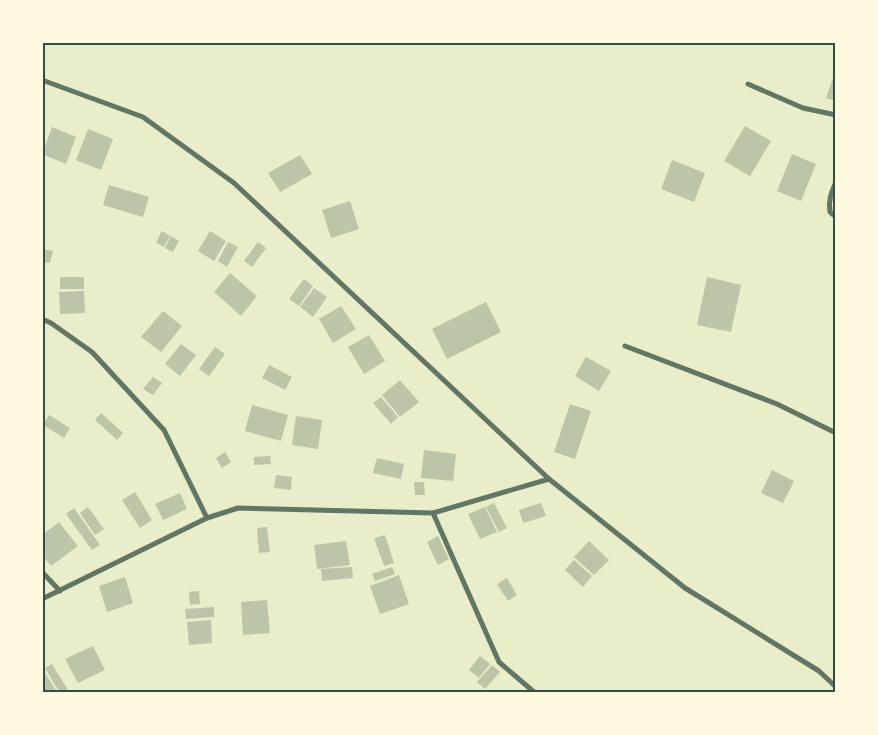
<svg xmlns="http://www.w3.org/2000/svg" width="878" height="735" viewBox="0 0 878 735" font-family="'Varela Round',sans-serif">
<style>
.building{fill:#bcc5a7}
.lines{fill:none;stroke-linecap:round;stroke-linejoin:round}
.minor{stroke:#617663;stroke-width:5}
.neatline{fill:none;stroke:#344e41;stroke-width:2}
</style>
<rect width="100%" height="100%" fill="#e9edc9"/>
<g class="building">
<path d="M835 72H836V101L826 98Z"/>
<path d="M745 126 771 141 750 176 724 161Z"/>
<path d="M52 127 76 137 66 164 42 154Z"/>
<path d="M88 129 113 139 101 170 76 160Z"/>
<path d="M792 154 816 164 801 201 777 191Z"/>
<path d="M300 155 312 174 280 192 268 173Z"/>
<path d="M672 160 705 173 694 202 661 189Z"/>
<path d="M109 185 149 197 143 217 103 205Z"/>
<path d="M350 201 359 229 331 238 322 210Z"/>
<path d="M162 231 170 236 164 247 156 242Z"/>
<path d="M210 231 226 241 214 261 198 251Z"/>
<path d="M171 236 179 241 173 252 165 248Z"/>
<path d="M228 242 238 247 227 267 218 261Z"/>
<path d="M258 242 266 248 252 267 244 261Z"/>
<path d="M42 249 53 251 50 263 42 262Z"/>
<path d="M230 273 257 296 241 316 214 292Z"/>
<rect x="60" y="277" width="24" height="12"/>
<path d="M707 277 741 285 731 332 697 325Z"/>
<path d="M304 279 313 286 299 306 289 299Z"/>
<path d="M314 288 327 297 313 317 300 307Z"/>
<path d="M84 291 85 313 60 314 59 292Z"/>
<path d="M486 302 501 332 447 359 432 329Z"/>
<path d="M341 306 356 329 333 343 319 319Z"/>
<path d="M163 311 182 326 161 352 141 337Z"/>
<path d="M369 335 385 361 364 374 348 347Z"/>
<path d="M181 344 196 355 180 376 165 364Z"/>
<path d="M215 347 225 354 209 376 199 369Z"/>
<path d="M586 357 611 371 599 391 575 376Z"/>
<path d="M269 365 292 377 285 390 262 378Z"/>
<path d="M153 377 162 383 153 395 143 389Z"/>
<path d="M400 380 419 402 400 417 382 395Z"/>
<path d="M381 397 398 417 391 424 373 403Z"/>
<path d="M570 404 591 411 575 459 554 452Z"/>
<path d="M252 405 288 415 281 441 245 431Z"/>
<path d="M101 413 123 433 117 440 95 420Z"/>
<path d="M49 415 70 428 64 438 43 425Z"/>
<path d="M296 416 322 420 318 449 292 445Z"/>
<path d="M424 450 456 454 453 481 421 478Z"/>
<path d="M225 452 231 462 222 468 216 458Z"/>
<path d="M270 456 271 464 254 465V457Z"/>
<path d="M377 458 404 464 401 479 373 473Z"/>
<path d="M772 470 794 481 783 503 761 493Z"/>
<path d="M276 475 292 477 291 490 274 488Z"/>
<path d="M414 482H424L425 495H415Z"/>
<path d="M135 492 152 520 140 528 122 500Z"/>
<path d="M180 493 187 509 163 520 155 504Z"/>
<path d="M494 503 507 528 499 532 486 507Z"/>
<path d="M541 503 546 516 523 523 519 510Z"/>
<path d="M88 507 104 529 95 535 80 513Z"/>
<path d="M485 507 497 532 480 539 468 514Z"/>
<path d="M74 508 100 545 92 550 66 514Z"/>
<path d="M59 522 78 546 51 566 42 555V535Z"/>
<path d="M267 527 270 552 259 553 257 528Z"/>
<path d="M385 535 394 563 384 566 374 538Z"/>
<path d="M438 536 449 559 438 565 427 542Z"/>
<path d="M346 541 350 565 317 569 314 545Z"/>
<path d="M589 541 609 560 594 575 574 557Z"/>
<path d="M574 560 592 576 583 587 565 570Z"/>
<path d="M352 567 353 578 322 581 321 569Z"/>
<path d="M392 567 395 574 375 581 372 574Z"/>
<path d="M399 575 409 604 380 614 370 586Z"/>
<path d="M125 577 133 603 107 612 99 586Z"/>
<path d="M507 578 517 595 508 601 497 584Z"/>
<path d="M199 591 200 604 190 605 189 592Z"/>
<path d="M267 600 270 633 243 635 241 602Z"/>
<path d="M214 607V617L186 619 185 609Z"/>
<path d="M211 620 212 643 189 645 187 622Z"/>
<path d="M93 646 105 670 78 683 65 659Z"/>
<path d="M480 656 490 664 479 678 469 670Z"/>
<path d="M52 664 68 690 63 692H59L45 668Z"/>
<path d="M492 665 500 672 485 689 477 682Z"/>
<path d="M42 668 57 692H42Z"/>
</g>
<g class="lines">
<g class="minor">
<path d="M42 80 143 117 234 183 549 479 685 588 819 671 836 687"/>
<path d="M748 84 803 108 836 115"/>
<path d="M836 182C831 193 828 201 830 212L836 217"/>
<path d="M42 319 51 323 92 352 164 430 207 518"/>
<path d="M625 346 777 404 836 433"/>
<path d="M433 513 499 662 534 692"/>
<path d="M42 572 60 591"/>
<path d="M42 599 207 518 238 508 433 513 549 479"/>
</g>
</g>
<rect width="878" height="735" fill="none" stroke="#fefae0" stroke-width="88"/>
<rect x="44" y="44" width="790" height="647" class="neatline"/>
</svg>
